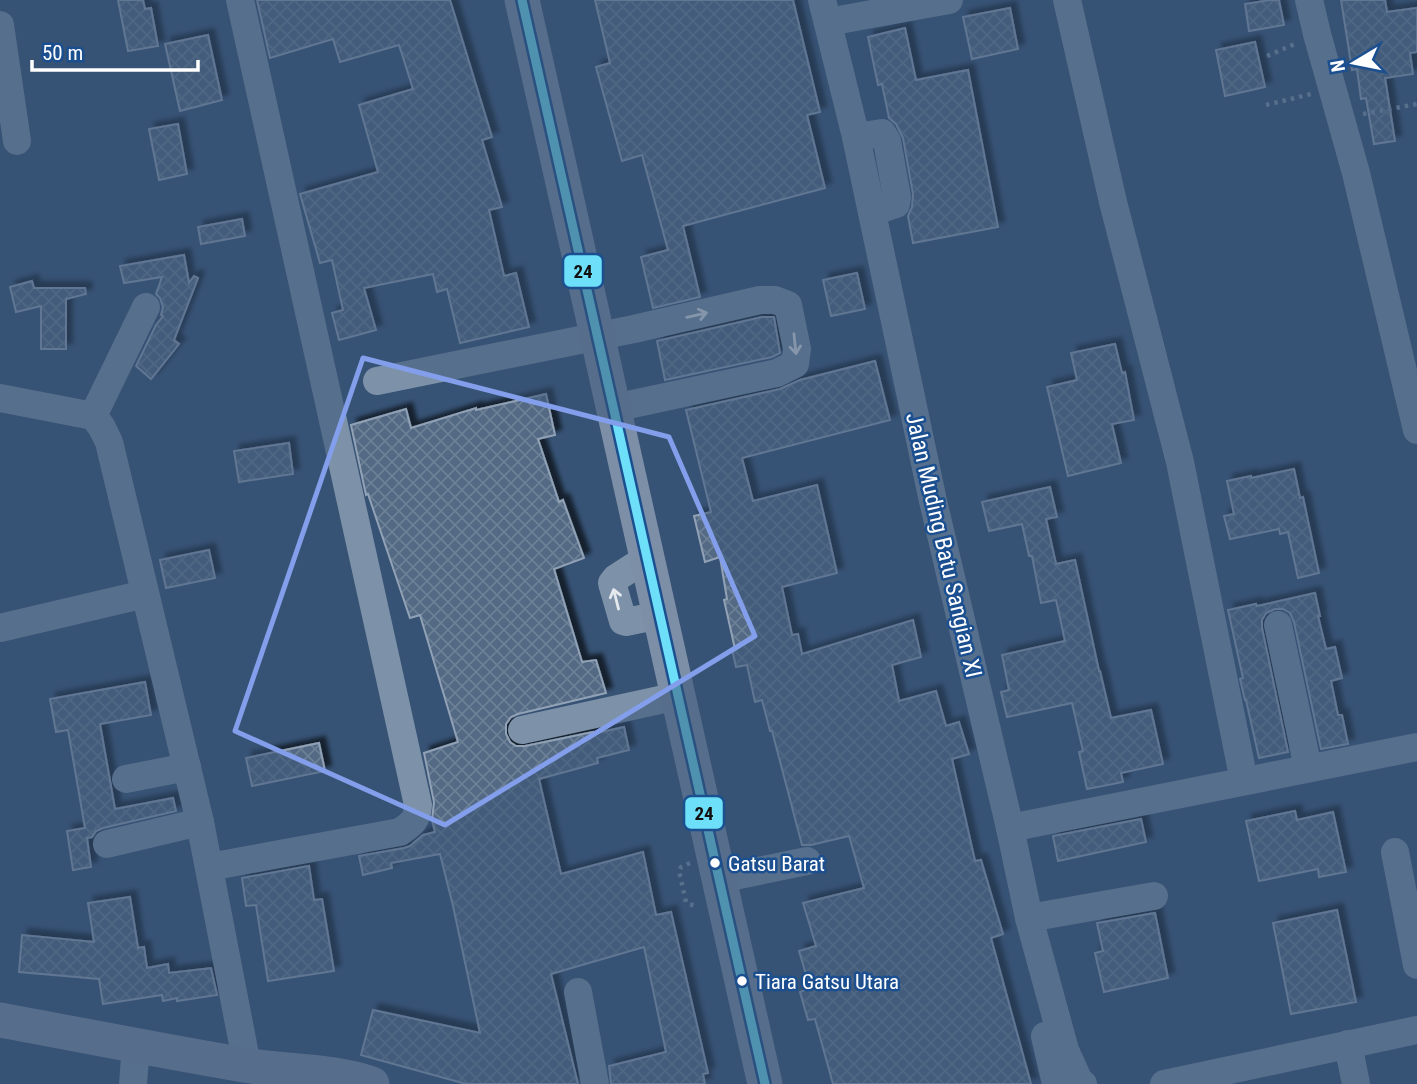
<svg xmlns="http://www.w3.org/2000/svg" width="1417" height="1084" viewBox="0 0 1417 1084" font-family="'Roboto Condensed',sans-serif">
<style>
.building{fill:url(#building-cross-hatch);stroke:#92a2b6;stroke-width:2;filter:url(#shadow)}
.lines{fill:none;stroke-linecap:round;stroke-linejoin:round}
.path{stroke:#7d92a8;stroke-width:4.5;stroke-dasharray:3.5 5;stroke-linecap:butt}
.minor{stroke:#7d92a8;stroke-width:28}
.major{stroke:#7d8ea7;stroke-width:35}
.bus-1-casing{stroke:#1b4f8f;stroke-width:14}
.bus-1{stroke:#6ddff8;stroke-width:9}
.oneway{stroke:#e5e9ee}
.marked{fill:none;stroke:#839eea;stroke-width:5;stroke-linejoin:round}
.bus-dot{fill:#fff;stroke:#1b4f8f;stroke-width:2.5}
.labels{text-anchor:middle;stroke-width:5;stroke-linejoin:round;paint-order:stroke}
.bus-label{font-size:21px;fill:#fff;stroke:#1b4f8f;text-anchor:start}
.street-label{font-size:23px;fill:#fff;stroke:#1b4f8f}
.line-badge{stroke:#1b4f8f;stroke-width:2.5}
.pale-badge-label{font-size:19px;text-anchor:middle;font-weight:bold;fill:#111}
</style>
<defs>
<pattern id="building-cross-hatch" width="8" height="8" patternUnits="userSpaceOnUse" patternTransform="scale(1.75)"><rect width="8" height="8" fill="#526984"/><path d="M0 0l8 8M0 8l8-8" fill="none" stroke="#6c8096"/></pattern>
<filter id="shadow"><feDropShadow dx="6" dy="-6" stdDeviation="2" flood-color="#0009"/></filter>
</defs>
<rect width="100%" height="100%" fill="#365274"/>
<g class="building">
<path d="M118 0H143L145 9 151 8 158 46 128 51Z"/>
<path d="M257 0H450L492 137 482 140 502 207 489 210 504 276 516 273 529 327 460 343 447 289 437 292 433 274 364 288 376 330 339 340 332 313 343 310 332 260 320 263 300 194 378 172 359 105 413 89 399 45 340 62 333 39 270 58Z"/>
<path d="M595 0H793L820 112 807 115 825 188 683 226 700 297 653 308 641 257 668 250 642 155 622 161 596 67 610 63Z"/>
<path d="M1270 0H1279L1284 25 1249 31 1245 4Z"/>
<path d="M1341 0H1385L1387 12 1417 8V52L1410 53 1413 74 1385 78 1395 141 1374 144 1366 98 1361 99 1357 69 1352 70Z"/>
<path d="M1010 8 1018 49 972 59 963 17Z"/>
<path d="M905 28 916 80 968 70 998 227 913 243 908 216 912 207 913 194 903 138 896 124 889 118 882 84 878 85 868 37Z"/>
<path d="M208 35 222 100 180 111 165 44Z"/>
<path d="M1255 42 1265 87 1225 96 1216 50Z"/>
<path d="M178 124 187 174 159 180 149 129Z"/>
<path d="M242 219 245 236 201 244 198 227Z"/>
<path d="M184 255 189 283 194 276 198 278 174 340 179 344 151 379 136 366 156 325 163 316 161 315 163 307 160 298 156 294 162 277 124 283 120 266Z"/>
<path d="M857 273 865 309 831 316 823 280Z"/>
<path d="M32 281 34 288H85L86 294 66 299V349H41V306L16 312 10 287Z"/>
<path d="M762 317H774L780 353 772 357 665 380 657 341Z"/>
<path d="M1115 344 1122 373 1125 372 1134 420 1112 424 1121 463 1068 476 1047 387 1077 380 1071 353Z"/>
<path d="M875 361 890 420 742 458 753 501 817 485 837 573 782 587 792 635 798 634 802 654 913 620 921 657 892 665 899 701 936 691 946 726 959 722 969 754 952 759 975 861 981 860 1003 934 991 938 1031 1084H833L815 1019 808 1020 800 992 810 988 799 951 816 946 803 903 864 888 849 836 811 845H802L772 731H770L762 700 755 702 747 665 736 667 732 649H735L724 600 727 599 720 557 705 562 694 516 711 512 686 410 780 389 800 380Z"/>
<path d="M546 394 555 435 538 439 559 502 563 500 584 558 554 569 582 662 596 660 606 693 518 714 511 717 506 724V734L510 742 516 746H525L593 732V734L624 727 629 750 597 758 598 763 539 779 561 874 643 852 656 915 671 912 708 1073 703 1074 705 1084H611L609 1066 666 1052 644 947 551 974 578 1084H466L361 1055 373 1010 480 1033 453 906 440 854 391 863 392 868 363 875 359 856 404 848 410 846 423 835 435 832 432 820 434 802 424 753 458 742 420 615 410 618 368 494 366 495 351 425 406 409 411 428 476 408V410Z"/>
<path d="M289 443 293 474 239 482 234 451Z"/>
<path d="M1294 469 1300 498 1303 497 1319 573 1298 578 1288 532 1280 534 1279 529 1230 539 1224 516 1234 514 1227 481 1251 476V478Z"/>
<path d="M1050 487 1057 517 1046 519 1056 564 1075 560 1099 671H1100L1111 718 1151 710 1163 764 1121 773 1123 782 1087 789 1079 752 1083 751 1072 703 1007 717 1001 692 1009 690 1002 655 1065 641 1056 600 1041 603 1032 556H1029L1022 524 989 531 982 502Z"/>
<path d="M209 550 215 578 166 588 160 560Z"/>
<path d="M1315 593 1320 616H1318L1326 649 1335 647 1342 678 1331 681 1338 715H1342L1348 744 1321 749 1294 622 1290 613 1283 609H1275L1266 613 1262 620V628L1288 752 1259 758 1246 700H1245L1240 679 1243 678 1228 610 1256 604 1257 606Z"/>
<path d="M145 682 151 715 100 724 115 809 173 798 176 811 103 828 96 831 92 837 87 838 91 867 73 870 67 831 85 828 68 730 56 732 50 699Z"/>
<path d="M319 743 325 771 252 786 246 758Z"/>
<path d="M1295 811 1297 820 1333 812 1346 872 1319 877 1318 869 1259 881 1246 821Z"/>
<path d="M1141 819 1146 842 1058 861 1053 836Z"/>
<path d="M309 866 314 900 322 899 334 971 268 981 256 905 246 906 242 878Z"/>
<path d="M130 897 138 948 144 947 147 968 168 964 169 973 211 968 217 995 177 1001V998L163 1001 162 995 103 1004 99 979 19 972 22 935 94 942 88 903Z"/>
<path d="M1337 910 1356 1002 1291 1014 1273 923Z"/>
<path d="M1155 913 1168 978 1104 992 1095 953 1103 951 1097 923Z"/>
</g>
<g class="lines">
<g class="path">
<path d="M1267 56 1297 43"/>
<path d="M1266 105 1311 94"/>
<path d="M1363 114 1417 104"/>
<path d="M690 863 681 867 679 871 686 902 688 904 697 906"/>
</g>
<g class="minor">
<path d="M822 0 856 137 933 501 1010 828 1029 918 1065 1050 1079 1081 1083 1084"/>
<path d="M1067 0 1113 202 1180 462 1244 781"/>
<path d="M1309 0 1317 34 1356 173 1417 430"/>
<path d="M828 22 949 0"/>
<path d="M0 25 17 141"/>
<path d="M856 137 882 133 887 141 897 197 896 204 872 212"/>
<path d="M377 381 634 329 760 300H775L788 305 797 349 795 364 777 373 614 408"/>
<path d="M0 398 93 416 101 426 109 442 200 822 247 1065"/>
<path d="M93 416 146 307"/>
<path d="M647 558 616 578 612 583 623 621 626 622 660 615"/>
<path d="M1278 625 1308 768"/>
<path d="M0 628 145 594"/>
<path d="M522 730 678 696"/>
<path d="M126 779 187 767"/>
<path d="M1010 828 1417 747"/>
<path d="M107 844 200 822"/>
<path d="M1395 852 1417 965"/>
<path d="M209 867 400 832C413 823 417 820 418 805L240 0"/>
<path d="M720 879 807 861"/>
<path d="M1029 918 1154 896"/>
<path d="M578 992 595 1084"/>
<path d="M1045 1036 1056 1084"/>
<path d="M1348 1044 1356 1084"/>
<path d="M133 1084 136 1045"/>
<path d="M1164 1084 1417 1030"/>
</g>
<g class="major">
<path d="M522 0 765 1084"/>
<path d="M0 1020C81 1035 162 1051 244 1065 286 1072 331 1070 372 1084"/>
</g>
<defs>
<path id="bus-1" d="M522 0 765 1084"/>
</defs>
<use href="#bus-1" class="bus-1-casing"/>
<use href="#bus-1" class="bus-1"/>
</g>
<defs><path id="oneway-shaft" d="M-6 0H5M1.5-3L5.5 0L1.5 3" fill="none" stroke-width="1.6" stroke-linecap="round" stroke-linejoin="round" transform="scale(1.75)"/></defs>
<g class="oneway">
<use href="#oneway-shaft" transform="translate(697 315) rotate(-13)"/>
<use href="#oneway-shaft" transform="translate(795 344) rotate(84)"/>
<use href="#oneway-shaft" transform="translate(616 599) rotate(-104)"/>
</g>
<path d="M0 0H1417V1084H0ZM363 358 669 437 755 636 445 825 235 731Z" fill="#365274" fill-opacity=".55" fill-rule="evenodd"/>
<path class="marked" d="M363 358 669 437 755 636 445 825 235 731Z"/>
<g class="bus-dot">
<circle cx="715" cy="863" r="6"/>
<circle cx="742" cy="981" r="6"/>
</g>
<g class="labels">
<g class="bus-label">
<text x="728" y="871">Gatsu Barat</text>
<text x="755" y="989">Tiara Gatsu Utara</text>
</g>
<g class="street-label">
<text transform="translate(944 545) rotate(77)" y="8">Jalan Muding Batu Sangian XI</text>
</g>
</g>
<g class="line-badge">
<rect x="563" y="254" width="40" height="34" rx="7" fill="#6ddff8"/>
<rect x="684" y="796" width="40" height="34" rx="7" fill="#6ddff8"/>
</g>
<g class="pale-badge-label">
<text x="583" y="278">24</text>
<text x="704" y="820">24</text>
</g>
<g transform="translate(1354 63) rotate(260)" stroke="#1b4f8f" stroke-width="5" paint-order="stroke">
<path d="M0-5L12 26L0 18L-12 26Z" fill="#ffffff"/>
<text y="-10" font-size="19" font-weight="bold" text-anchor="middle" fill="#ffffff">N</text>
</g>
<path d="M32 60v10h166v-10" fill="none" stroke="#ffffff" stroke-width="3.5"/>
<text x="42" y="60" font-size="21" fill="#ffffff" stroke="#1b4f8f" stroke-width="5" paint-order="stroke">50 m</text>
</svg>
